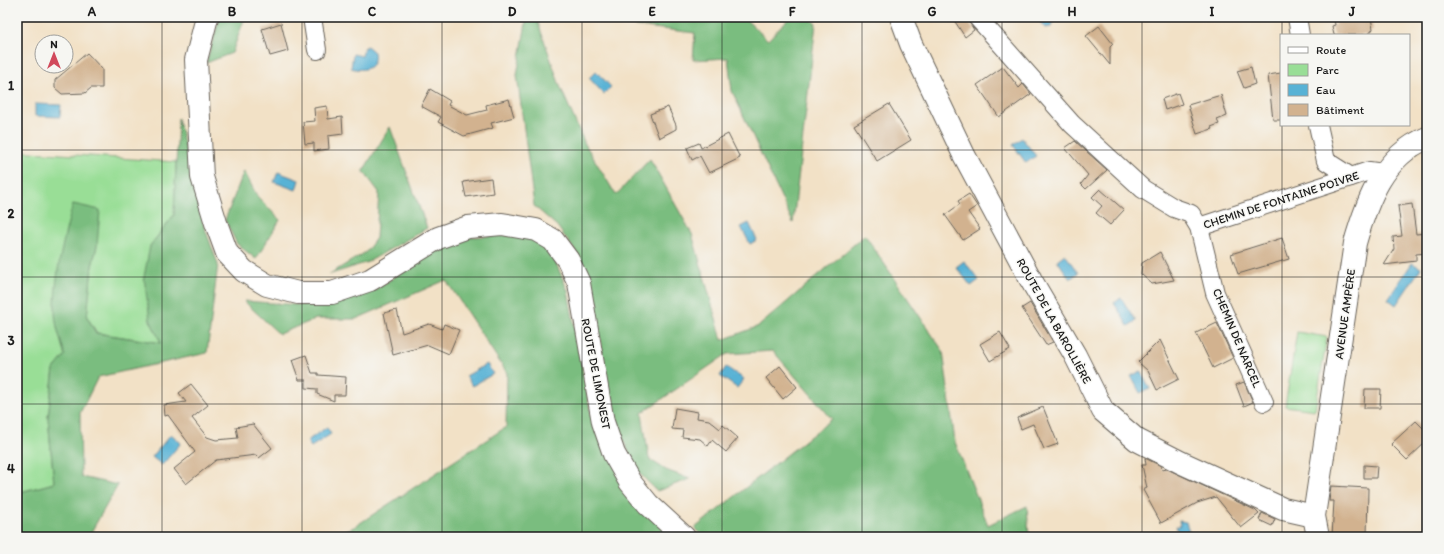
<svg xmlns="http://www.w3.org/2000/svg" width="1444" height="554" viewBox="0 0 1444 554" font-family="Itim,sans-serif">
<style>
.green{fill:#99de96;stroke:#5a7d59}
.forest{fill:#7abd7f;stroke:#4b6c4e}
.water{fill:#58b2d5;stroke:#3a6778}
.building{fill:#d2b28f}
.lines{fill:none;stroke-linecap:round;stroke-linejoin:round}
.street-casing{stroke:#676158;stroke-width:20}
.secondary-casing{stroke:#676158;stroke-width:24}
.street{stroke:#fff;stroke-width:18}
.secondary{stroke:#fff;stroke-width:22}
.grid{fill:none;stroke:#1c1c1c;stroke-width:1;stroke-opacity:0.55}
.labels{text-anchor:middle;stroke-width:3;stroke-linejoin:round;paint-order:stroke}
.street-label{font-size:12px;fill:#1c1c1c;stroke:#f6f6f2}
.neatline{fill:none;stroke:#1c1c1c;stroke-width:1.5}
.grid-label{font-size:13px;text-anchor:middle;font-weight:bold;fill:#1c1c1c}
</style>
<rect width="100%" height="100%" fill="#f6f6f2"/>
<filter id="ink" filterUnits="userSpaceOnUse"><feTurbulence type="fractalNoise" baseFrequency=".025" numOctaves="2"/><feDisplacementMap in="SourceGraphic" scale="8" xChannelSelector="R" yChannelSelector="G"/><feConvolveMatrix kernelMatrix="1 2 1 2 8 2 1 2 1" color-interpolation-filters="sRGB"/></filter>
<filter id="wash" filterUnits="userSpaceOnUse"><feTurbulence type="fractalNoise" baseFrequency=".012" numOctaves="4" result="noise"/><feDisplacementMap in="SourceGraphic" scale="16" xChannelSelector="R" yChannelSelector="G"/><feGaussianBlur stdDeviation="0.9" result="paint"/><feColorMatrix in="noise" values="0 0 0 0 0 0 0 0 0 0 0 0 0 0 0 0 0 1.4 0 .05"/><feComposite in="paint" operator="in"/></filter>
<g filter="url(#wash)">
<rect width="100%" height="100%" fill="#f2e1c6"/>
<g class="green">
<path d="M17 151 176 162 174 215 150 246V320L162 343 97 333 87 317 92 266 97 246 55 308 60 338 65 356 54 369 48 417 54 483 17 493Z"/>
<path d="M1297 332 1327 337 1315 410 1285 406Z"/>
</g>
<g class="forest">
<path d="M220 17H245L232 53 206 63Z"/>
<path d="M527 17H536L560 86 585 144 616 195 650 159 692 234 722 340 759 326 865 235 943 351 955 442 988 525 1027 506 1029 537H704L695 528 832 419 773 351 727 354 642 413 649 459 666 470 690 479 657 491 636 470 612 412 591 284 578 255 557 226 534 206 517 75Z"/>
<path d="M606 17H743L768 40 790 17H807L816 23 793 223 732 91 728 58 693 60 695 33 620 24Z"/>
<path d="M178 118 204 226 218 264 207 353 98 377 80 413 81 477 118 485 90 534V537H17V493L54 483 48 417 54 369 65 355C61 341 54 323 55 307 55 273 64 236 73 204L100 210 97 246 92 266 87 317 96 333 161 343 150 320 144 277 150 246 174 215Z"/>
<path d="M390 127 427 228 368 262 328 275 366 252 376 238 379 192 363 171Z"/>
<path d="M244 171 257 196 280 220 256 259 237 244 225 220Z"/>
<path d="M506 235 535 239 552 254 568 291 591 415 672 537H330L354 527 506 427 507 373 446 280 356 319H316L279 334 244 301 299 305 335 304 376 289 438 248 469 237Z"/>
</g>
<g class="water">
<path d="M1036 17H1049L1053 22 1051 27 1045 28Z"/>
<path d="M367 46 374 52C377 68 364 72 351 68L353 54 362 56 364 48Z"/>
<path d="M596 71 611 87 604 94 589 78Z"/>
<path d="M35 104 61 105 60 117 35 116Z"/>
<path d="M1022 138 1036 156 1026 163 1013 145Z"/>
<path d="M278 172 299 180 296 190 274 182Z"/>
<path d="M749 223 757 240 750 244 741 227Z"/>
<path d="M1065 254 1078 273 1070 279 1057 260Z"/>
<path d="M964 261 979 280 971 286 956 267Z"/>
<path d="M1412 263 1421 268 1396 305 1388 299Z"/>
<path d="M1121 298 1136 321 1128 326 1114 303Z"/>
<path d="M487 364 493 374 472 386 466 376Z"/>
<path d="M726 367 744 379 737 388 720 376Z"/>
<path d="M1141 371 1150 389 1140 393 1131 376Z"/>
<path d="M327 427 331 434 311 447 307 441Z"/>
<path d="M171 434 181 443 162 465 152 457Z"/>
<path d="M1179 521 1186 522 1191 537H1180L1176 527 1180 525Z"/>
</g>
<g id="blocks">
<g class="building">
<path d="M952 17H966L974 30 965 37Z"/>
<path d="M1347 17H1363V19L1371 18 1373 29 1368 35H1334L1332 26 1335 25 1334 19Z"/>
<path d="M281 23 288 51 270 56 262 29Z"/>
<path d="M1099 26 1113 44 1110 47V65L1086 36Z"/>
<path d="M87 53 102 69V88H91L85 93 62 94 55 88V80Z"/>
<path d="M1003 67 1019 88 1023 84 1031 94 999 117 977 85Z"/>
<path d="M1251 67 1255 84 1244 88 1237 71Z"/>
<path d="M1281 73V120H1273L1268 75Z"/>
<path d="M430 89 450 101 448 105 467 115 487 110 486 105 509 99 514 117 491 123 493 128 464 136 438 122 441 117 421 106Z"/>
<path d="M1178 93 1182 104 1165 110 1162 99Z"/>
<path d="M1221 95 1227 116 1217 120 1219 124 1211 127 1212 129 1197 134 1188 105Z"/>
<path d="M889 104 911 140 877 161 854 125Z"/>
<path d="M327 106 328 119 342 117 343 134 328 136 329 149 314 151V143L305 144 303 122 315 121 314 108Z"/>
<path d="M668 107 676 125V129L659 138 650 114Z"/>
<path d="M728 134 740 158 709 173 700 156 692 160 687 148 699 143 701 148Z"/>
<path d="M1075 141 1107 170 1086 189 1081 184 1088 175 1065 148Z"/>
<path d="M491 178 493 193 466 197 463 182Z"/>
<path d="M1100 189 1124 210 1110 225 1096 213 1102 206 1092 197Z"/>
<path d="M969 194 977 206 968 212 980 229 963 240 945 215 960 204 958 201Z"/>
<path d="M1412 204 1416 234 1427 233V253L1416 254V261L1384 265 1394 249 1393 237 1402 236 1398 206Z"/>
<path d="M1282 238 1289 259 1238 274 1231 254Z"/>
<path d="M1160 252 1174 280 1152 284 1141 274 1142 263Z"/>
<path d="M1030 303 1053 342 1046 345 1022 308Z"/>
<path d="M397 310 402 333 429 324 442 329 444 324 459 330 449 354 428 345 393 355 384 313Z"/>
<path d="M1217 323 1233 358 1213 368 1196 333Z"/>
<path d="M1000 332 1010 349 990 361 980 344Z"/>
<path d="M1160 340 1179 379 1157 390 1148 371 1138 362Z"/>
<path d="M306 355 312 373H318V375L346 377 345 395H334V401L317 394V389L306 388V380H299L292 360Z"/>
<path d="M780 366 797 387 783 399 766 378Z"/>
<path d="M1244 382 1253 402 1244 406 1236 385Z"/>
<path d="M191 384 208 405 192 418 207 437 216 440 238 438 236 427 253 424 272 448 259 458 256 455 216 460 186 484 174 469 195 452 168 415 165 416 164 405 186 402 179 393Z"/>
<path d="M1365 389H1381L1380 408H1364Z"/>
<path d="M1043 407 1058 444 1044 449 1033 424 1021 429 1017 418Z"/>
<path d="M675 408 698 412 697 418 709 420 720 429 723 425 738 438 726 452 712 440 708 446 700 439 682 437 683 430 672 429Z"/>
<path d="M1416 421 1427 432V441L1407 460 1391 444Z"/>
<path d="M1145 458 1161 466 1162 470 1167 469 1255 510 1259 514 1241 528 1216 497 1197 503 1161 523 1143 490 1147 488 1142 465H1146Z"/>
<path d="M1364 465 1377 466 1376 478H1364Z"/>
<path d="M1331 486 1368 488 1367 537H1332L1334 501H1329Z"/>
<path d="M1262 513 1275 519 1272 526 1259 520Z"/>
</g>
</g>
</g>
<g filter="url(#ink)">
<use href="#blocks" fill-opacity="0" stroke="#676158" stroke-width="1"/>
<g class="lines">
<defs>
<g id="street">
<path d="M312 17 317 50"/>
<path d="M977 17 1072 124 1143 189 1174 208 1191 214 1199 227 1215 293 1264 402"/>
<path d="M1297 17 1300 35"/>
<path d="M1318 125 1326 161 1351 177"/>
<path d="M1199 227 1369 171 1383 173"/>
</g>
<g id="secondary">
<path d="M207 17 196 60 202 177 216 223 227 253 244 271 267 285 298 293H332L370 280 438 238 468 227 502 224 536 230 553 240 568 260 579 283 603 422 614 454 630 482 648 504 684 537"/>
<path d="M901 17 911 44 964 155 1031 280 1075 355 1103 411 1137 440 1180 462 1283 509 1314 516"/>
<path d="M1318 537 1314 516 1355 243C1367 201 1383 156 1427 138"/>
</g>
</defs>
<use href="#street" class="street-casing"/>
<use href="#secondary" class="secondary-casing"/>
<use href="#street" class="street"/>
<use href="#secondary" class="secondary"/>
</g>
</g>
<path class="grid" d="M162 17V537M302 17V537M442 17V537M582 17V537M722 17V537M862 17V537M1002 17V537M1142 17V537M1282 17V35M1282 125V537M17 150H1427M17 277H1427M17 404H1427"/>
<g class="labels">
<g class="street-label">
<text transform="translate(1281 200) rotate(-18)" y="4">CHEMIN DE FONTAINE POIVRE</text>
<text transform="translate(1345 314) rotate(-82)" y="4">AVENUE AMPÈRE</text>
<text transform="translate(1054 321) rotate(61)" y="4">ROUTE DE LA BAROLLIÈRE</text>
<text transform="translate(1237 338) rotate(67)" y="4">CHEMIN DE NARCEL</text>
<text transform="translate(596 374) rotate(79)" y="4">ROUTE DE LIMONEST</text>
</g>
</g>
<rect width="1444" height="554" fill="none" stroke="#f6f6f2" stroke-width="44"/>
<rect x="1280" y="34" width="130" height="92" fill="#f6f6f2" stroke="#9f9f9c"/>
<rect x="1288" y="47" width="20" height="6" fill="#ffffff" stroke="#9f9f9c"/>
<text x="1316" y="54" font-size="12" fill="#1c1c1c">Route</text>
<rect x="1288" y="64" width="20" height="12" fill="#99de96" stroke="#9f9f9c"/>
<text x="1316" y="74" font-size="12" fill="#1c1c1c">Parc</text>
<rect x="1288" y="84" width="20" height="12" fill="#58b2d5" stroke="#9f9f9c"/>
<text x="1316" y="94" font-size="12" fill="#1c1c1c">Eau</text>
<rect x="1288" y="104" width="20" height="12" fill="#d2b28f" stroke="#9f9f9c"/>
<text x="1316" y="114" font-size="12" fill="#1c1c1c">Bâtiment</text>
<g transform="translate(54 54)"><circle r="19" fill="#f6f6f2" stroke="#9f9f9c"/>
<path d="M0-3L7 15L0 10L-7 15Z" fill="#d1495b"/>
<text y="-6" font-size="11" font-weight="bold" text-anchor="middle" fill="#1c1c1c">N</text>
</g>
<rect x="22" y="22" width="1400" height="510" class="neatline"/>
<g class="grid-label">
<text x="92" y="16">A</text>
<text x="232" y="16">B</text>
<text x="372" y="16">C</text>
<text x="512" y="16">D</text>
<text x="652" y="16">E</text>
<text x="792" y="16">F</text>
<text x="932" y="16">G</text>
<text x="1072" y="16">H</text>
<text x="1212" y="16">I</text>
<text x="1352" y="16">J</text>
<text x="11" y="90">1</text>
<text x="11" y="218">2</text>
<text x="11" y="345">3</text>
<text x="11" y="473">4</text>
</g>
</svg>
